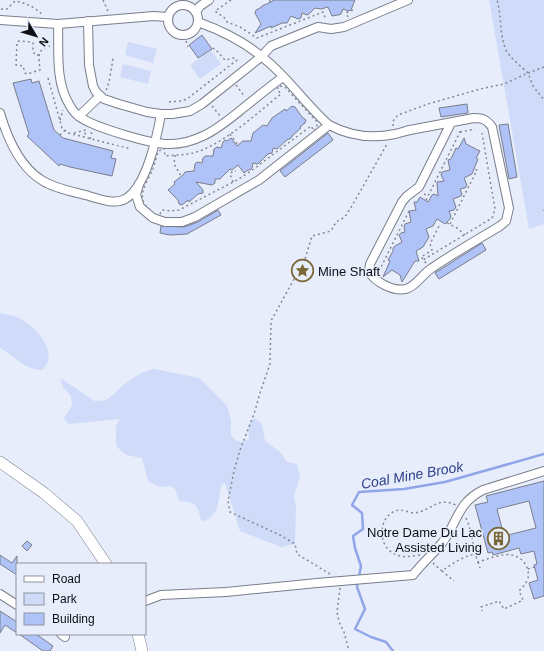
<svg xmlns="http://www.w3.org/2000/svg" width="544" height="651" viewBox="0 0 544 651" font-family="Arial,sans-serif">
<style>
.green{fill:#cfdbf9}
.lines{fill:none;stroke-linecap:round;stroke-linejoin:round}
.stream{stroke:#90a6e8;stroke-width:2.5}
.building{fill:#b0c3f9;stroke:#797e8b;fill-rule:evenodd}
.minor-casing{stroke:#797e8b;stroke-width:10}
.major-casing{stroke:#797e8b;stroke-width:12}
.path{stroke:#848892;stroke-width:1.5;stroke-dasharray:2 3;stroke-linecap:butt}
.minor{stroke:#fff;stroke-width:8}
.major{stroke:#fff;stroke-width:11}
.labels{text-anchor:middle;stroke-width:3;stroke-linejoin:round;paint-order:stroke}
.poi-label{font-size:13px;fill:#0d0f14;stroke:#e7edfb;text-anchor:start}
.water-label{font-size:14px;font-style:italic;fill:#2d408c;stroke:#e7edfb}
</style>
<rect width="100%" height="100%" fill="#e7edfb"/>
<g class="green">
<path d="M489 0H544V224L529 229Z"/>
<path d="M128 42 157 49 153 63 125 55Z"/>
<path d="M211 50 221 64 200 79 190 65Z"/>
<path d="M123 64 151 71 148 84 120 77Z"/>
<path d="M0 313C8 314 17 316 24 321 38 330 60 354 42 370 23 369 15 356 0 348Z"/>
<path d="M154 369 199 378 227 406 231 420V435L235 440 241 442 249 439 248 426 254 418 262 424 265 441 280 452 287 462 297 464 300 476 294 496 296 507 295 544 281 547 240 531 225 483 221 485C219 500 219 514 205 521L201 520C197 503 196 503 179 501L175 489 170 486 159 487 148 481 142 458 126 455 116 446V426L120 419 68 424 64 418 72 405 71 396 63 387 60 378 95 401C109 402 111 396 120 388 127 381 144 370 154 369Z"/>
</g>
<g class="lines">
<path class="stream" d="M393 651 386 642 371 637 355 629 365 609 357 587 361 566 355 548 353 536 363 529 362 513 352 505 359 492 404 489 445 482 544 454"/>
</g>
<g class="building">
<path d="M273 0H355L351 10 348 11 343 9 341 14 338 15 332 16 328 7 321 9 315 8 309 14 307 15 302 13 301 18 298 19 291 16 287 23H282L271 28V26L255 33 261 24 255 13 256 10 262 7V6L273 1Z"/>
<path d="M202 35 212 49 198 58 189 45Z"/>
<path d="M31 79 32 83 39 81 54 130 63 138 113 151 111 158 116 159 112 176 70 167 60 164 59 166 27 136 29 134 13 83Z"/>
<path d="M467 104 468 113 441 117 439 108Z"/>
<path d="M292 106 295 107 302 117 306 120 305 123 300 127 301 128 292 136V137L290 139H288L277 149 273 148 272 153 268 154 258 164 253 163 252 168 250 170H248L244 173 238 165 232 170 230 169 220 179H215V183L212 185 196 182 203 190V193L198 194 189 202 188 200 182 205 179 204 178 200 168 190 175 184 174 182 183 175 185 172 194 171 195 164 197 162 202 163 203 158 205 156H213L214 149 217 147 221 148 223 142 225 140 227 141 231 138 237 146 243 141H251L253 133 263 125 267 126 272 118 285 109 286 111Z"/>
<path d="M508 124 517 177 509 179 499 125Z"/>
<path d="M328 133 333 140 285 177 280 171Z"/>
<path d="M464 138 466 144 480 151 476 158 478 159 472 174 464 178 467 185 465 188 460 189 462 194 461 196 453 199 456 207 454 210 449 211 451 216 450 219 445 224 437 219 433 226 426 229 429 237 423 247 416 251 419 261H415L402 282 400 275 392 270 383 277 390 261 388 260 393 251V248L395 246 402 242 399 235 401 233 405 232 404 227 405 224 411 222 409 211 416 210 414 202H417L420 197 428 202 432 195 434 194 438 196 437 182 444 181 441 175 442 172 450 170 448 160 451 159 456 148 458 149Z"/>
<path d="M218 210 221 215 187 234 170 235 160 233 161 226 184 227 198 222Z"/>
<path d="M482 243 486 250 439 279 435 273Z"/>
<path d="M544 481V596L534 599 529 583 538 580 534 565 537 564 534 551 521 554 519 548 493 555 492 552 488 553 475 505 488 502 486 496ZM529 501 536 528 504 536 497 509Z"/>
<path d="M27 541 32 545 27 551 22 546Z"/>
<path d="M0 555 12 563 17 556V575L0 564Z"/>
<path d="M0 611 17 622V633L5 625 0 633Z"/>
<path d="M19 634H36L53 646 50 651H43Z"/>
</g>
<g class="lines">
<defs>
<g id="minor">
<circle cx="183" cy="20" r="15"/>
<path d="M196 12 200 6 209 0"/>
<path d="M0 20 58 24 154 16 167 17"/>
<path d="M88 21 89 65 93 86 96 92 104 99 119 104 147 112 161 114H172L190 111 202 104 262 56 271 46 318 27 331 29 344 27 408 0"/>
<path d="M58 24C59 49 55 81 69 104 72 110 77 116 83 119 98 128 153 145 170 144 182 144 195 140 205 135 219 128 231 118 242 109 256 98 269 87 283 77"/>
<path d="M0 113C7 137 19 167 43 181 56 189 74 192 89 196 99 199 115 205 125 199 146 188 157 137 161 114"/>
<path d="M79 116 100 96"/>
<path d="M329 125C350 136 372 139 395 134 400 133 405 131 410 130 431 126 453 122 474 118 483 118 487 120 492 127L509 208 506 221 500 226C477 240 454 253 432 268 422 274 417 286 406 289 394 292 374 282 369 271L370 264 402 202 407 196 419 187 451 123"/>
<path d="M139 184 136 195 140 207 153 218 165 222H182L195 217 259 180 329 125C306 105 290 80 267 61 247 43 223 31 198 22"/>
<path d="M0 594 17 605"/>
<path d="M145 601 161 595 226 592 317 583 413 575C422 563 433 554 442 543 458 522 457 503 483 490L544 471"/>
<path d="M61 634 65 637"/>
</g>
<g id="major">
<path d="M0 462 44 493 77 521 106 564"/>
<path d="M138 634 142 651"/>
</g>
</defs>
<use href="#minor" class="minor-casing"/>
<use href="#major" class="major-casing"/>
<g class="path">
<path d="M103 0 108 11"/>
<path d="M231 0 215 11 226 19 227 22 240 27 257 38 323 12 326 20"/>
<path d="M270 0V3"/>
<path d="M1 9H7L15 1C26 3 34 7 42 14"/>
<path d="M348 17 346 13 353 10"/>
<path d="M186 41 188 47"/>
<path d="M39 55H35L33 51V43L31 42 19 41 17 42 16 65 23 66 25 73 27 74 40 70C39 58 36 49 50 46"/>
<path d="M544 67 528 73 533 86 544 100"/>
<path d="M48 78 62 128 68 133 131 149"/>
<path d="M236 85 245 97"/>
<path d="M280 86 285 87 317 122V127L314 131 311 126 251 171 237 180 179 210 171 211 162 210 159 216C155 215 152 212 149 209 135 197 147 182 153 169 155 163 156 156 159 151L164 148 165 156C175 155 184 155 193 153 223 145 256 114 281 94L277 89Z"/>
<path d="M106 90C109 86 112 65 113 58"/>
<path d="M169 102 181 101 187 99 237 60 234 58 225 60 215 49 212 48"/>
<path d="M212 106 221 117"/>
<path d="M60 120 63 110"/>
<path d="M393 126V121L398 115 428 104 480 89 504 84 528 73C522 67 509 57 506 50 499 34 502 16 497 0"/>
<path d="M460 132 475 129"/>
<path d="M74 133 86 130 84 137"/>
<path d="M230 134 238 145"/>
<path d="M60 135 65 130"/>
<path d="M90 139 92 131"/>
<path d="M175 155 174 164 181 176"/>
<path d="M233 182 230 174 233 171H236"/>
<path d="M424 194 428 196"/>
<path d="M426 200 460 132 456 131"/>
<path d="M544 210V211"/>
<path d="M447 223 457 228 465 235"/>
<path d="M450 224 477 170 474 169"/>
<path d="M423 259 421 257 432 250 430 244 439 226"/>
<path d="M426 263 423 260 492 218 495 209 482 133"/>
<path d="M379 271 409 211 407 209"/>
<path d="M466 518C473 533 472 547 478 562 488 559 501 553 512 555 523 557 530 568 528 578 526 584 522 588 519 591L523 600 504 609 499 601 481 607 482 611"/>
<path d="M420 555C410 556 402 559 393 553 378 545 378 518 395 511 403 508 411 515 419 512 434 508 438 497 456 505"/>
<path d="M478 562 480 568"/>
<path d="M433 563 442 571C453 563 462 557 475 554"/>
<path d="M528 569 534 567"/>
<path d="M442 571 454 581"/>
<path d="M330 574 297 554 295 544 282 536 230 512 228 501 234 471 240 450 254 414 260 393 270 364 271 321 305 259 312 236 331 231 336 222 345 217 353 204 387 144"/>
<path d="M340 588 337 612 339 622 344 632 349 651"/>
</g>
<use href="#minor" class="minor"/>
<use href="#major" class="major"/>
</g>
<defs>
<symbol id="sight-ring" viewBox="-11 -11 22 22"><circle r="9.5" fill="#e7edfb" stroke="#7a6836" stroke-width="1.5"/><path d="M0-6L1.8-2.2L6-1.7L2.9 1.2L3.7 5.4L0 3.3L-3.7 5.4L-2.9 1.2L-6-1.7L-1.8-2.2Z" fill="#7a6836"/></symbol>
<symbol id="building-ring" viewBox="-11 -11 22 22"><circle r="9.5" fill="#e7edfb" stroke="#7a6836" stroke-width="1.5"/><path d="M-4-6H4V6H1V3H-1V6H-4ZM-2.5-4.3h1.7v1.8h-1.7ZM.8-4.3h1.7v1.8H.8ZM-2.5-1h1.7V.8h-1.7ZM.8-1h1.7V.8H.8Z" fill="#7a6836"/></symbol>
</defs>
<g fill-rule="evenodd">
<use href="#sight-ring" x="290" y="258" width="25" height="25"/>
<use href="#building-ring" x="486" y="526" width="25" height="25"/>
</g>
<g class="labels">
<g class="poi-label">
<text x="318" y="276">Mine Shaft</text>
<text x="482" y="537" text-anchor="end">Notre Dame Du Lac<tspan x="482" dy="15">Assisted Living</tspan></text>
</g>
<g class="water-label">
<text transform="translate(412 475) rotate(-10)" y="5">Coal Mine Brook</text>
</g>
</g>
<rect x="16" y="563" width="130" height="72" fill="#e7edfb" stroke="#90949f"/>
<rect x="24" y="576" width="20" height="6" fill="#ffffff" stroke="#90949f"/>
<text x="52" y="583" font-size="12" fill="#0d0f14">Road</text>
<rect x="24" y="593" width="20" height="12" fill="#cfdbf9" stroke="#90949f"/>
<text x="52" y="603" font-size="12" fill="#0d0f14">Park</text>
<rect x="24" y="613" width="20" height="12" fill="#b0c3f9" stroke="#90949f"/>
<text x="52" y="623" font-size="12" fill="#0d0f14">Building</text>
<g transform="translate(36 36) rotate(128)" stroke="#e7edfb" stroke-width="3" paint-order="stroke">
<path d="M0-3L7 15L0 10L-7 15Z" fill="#0d0f14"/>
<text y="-6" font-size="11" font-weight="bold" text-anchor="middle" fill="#0d0f14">N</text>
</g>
</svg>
